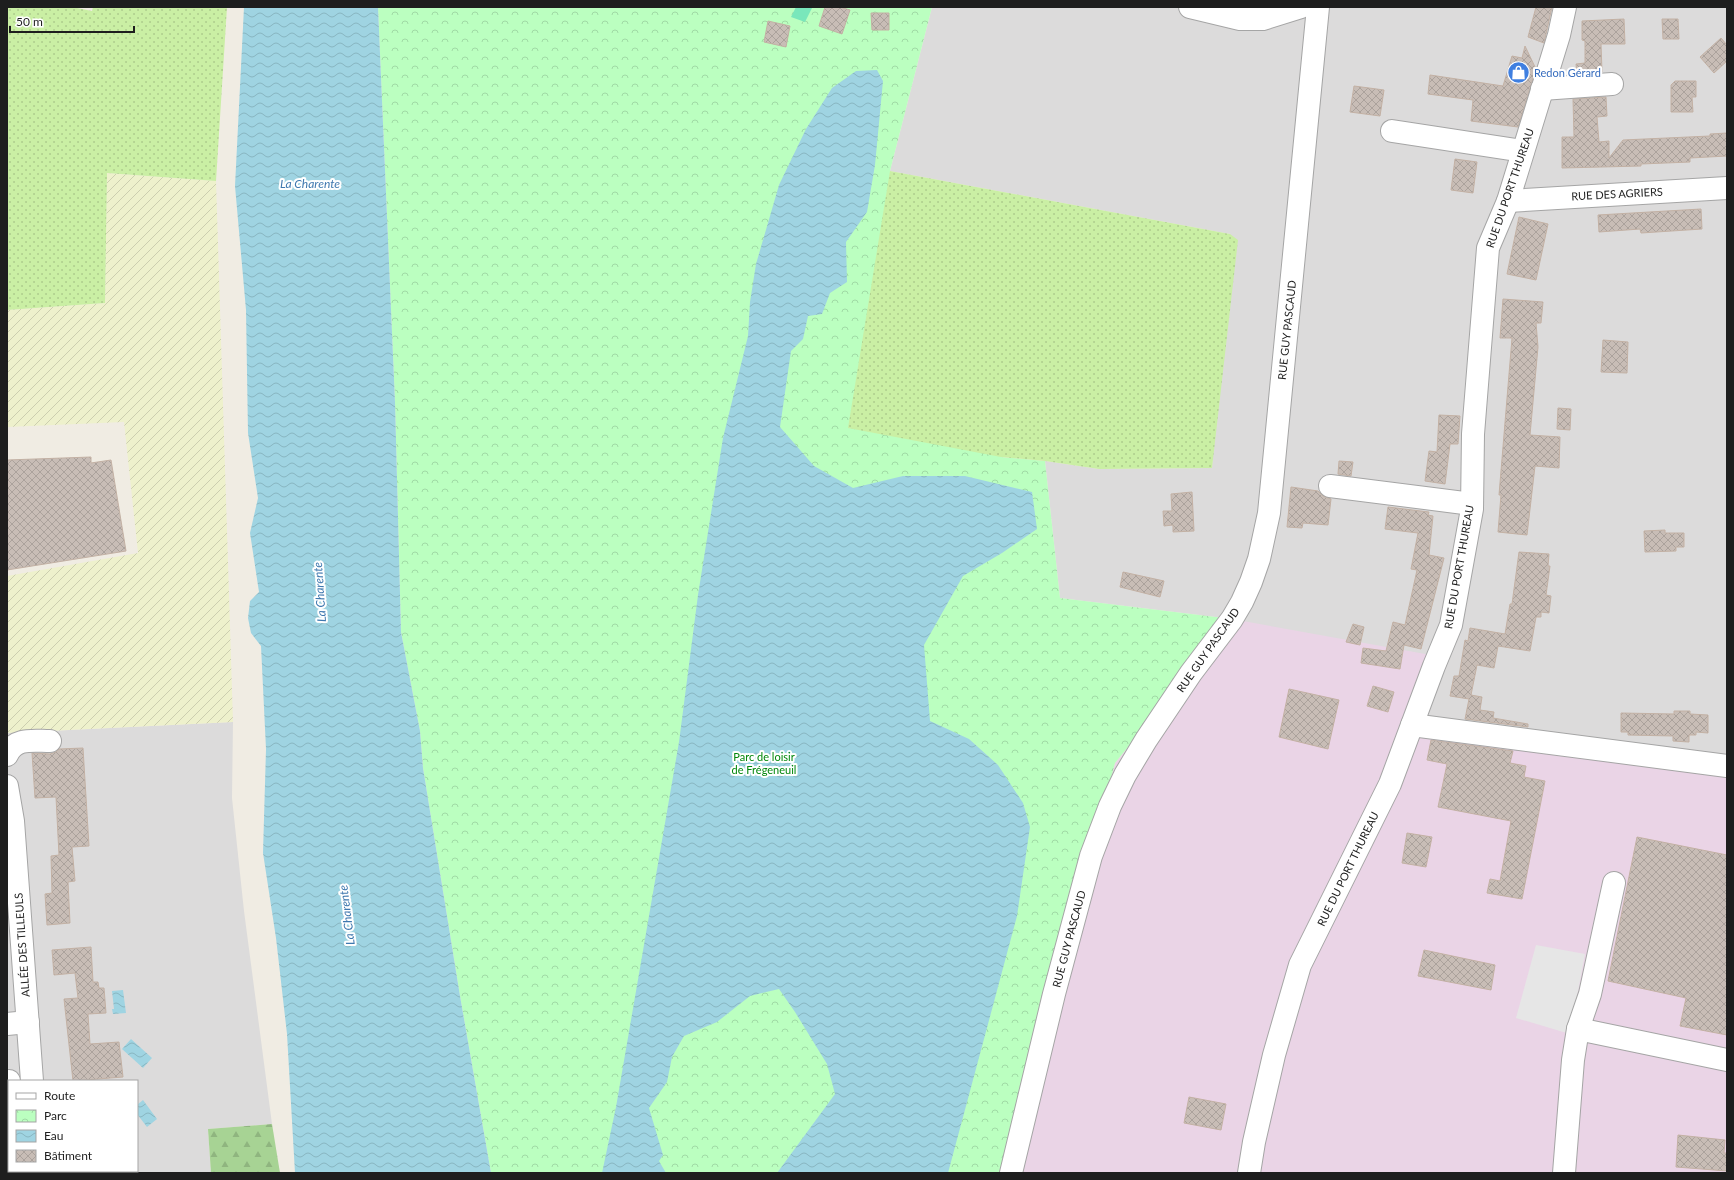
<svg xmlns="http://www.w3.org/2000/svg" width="1734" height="1180" viewBox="0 0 1734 1180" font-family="Lato,sans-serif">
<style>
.residential{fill:#dcdbdb;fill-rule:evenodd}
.industrial{fill:#ead4e6}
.farmland{fill:url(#farmland-furrows)}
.forest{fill:url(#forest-firs)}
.park{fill:url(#park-crowns)}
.garden{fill:url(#garden-dots)}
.pitch{fill:#79e7bb}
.parking{fill:#e6e6e6}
.water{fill:url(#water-waves)}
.building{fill:url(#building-cross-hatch);stroke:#c3b1a4}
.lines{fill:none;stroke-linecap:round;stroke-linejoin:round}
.minor-casing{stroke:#a5a5a5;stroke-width:24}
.minor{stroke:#fff;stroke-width:22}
.labels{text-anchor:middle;stroke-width:4;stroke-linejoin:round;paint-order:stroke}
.shop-label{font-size:11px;fill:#366cbe;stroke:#fff;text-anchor:start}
.street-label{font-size:11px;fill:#1e1e1e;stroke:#fff}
.park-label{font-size:11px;fill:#01870a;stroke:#fff}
.water-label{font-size:12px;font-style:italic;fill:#3f78af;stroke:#fff}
</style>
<defs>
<pattern id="farmland-furrows" width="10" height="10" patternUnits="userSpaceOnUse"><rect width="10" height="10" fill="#eef1cc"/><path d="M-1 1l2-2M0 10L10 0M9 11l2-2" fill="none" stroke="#ccceaf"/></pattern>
<pattern id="forest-firs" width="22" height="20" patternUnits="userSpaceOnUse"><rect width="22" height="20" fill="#a7d394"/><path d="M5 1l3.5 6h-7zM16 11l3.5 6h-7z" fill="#8fb57f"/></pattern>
<pattern id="park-crowns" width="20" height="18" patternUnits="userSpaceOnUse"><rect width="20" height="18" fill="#bbffc0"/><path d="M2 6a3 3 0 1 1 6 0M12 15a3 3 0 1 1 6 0" fill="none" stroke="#a0daa5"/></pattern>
<pattern id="garden-dots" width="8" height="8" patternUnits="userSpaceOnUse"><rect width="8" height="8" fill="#caefa4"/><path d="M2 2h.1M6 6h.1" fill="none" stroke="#adcc8d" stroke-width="1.8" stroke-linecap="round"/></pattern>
<pattern id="water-waves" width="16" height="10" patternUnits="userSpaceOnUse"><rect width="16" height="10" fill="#9fd4e2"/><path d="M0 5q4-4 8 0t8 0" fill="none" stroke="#88b6c1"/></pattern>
<pattern id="building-cross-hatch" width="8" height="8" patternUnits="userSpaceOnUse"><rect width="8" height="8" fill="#c8bdb6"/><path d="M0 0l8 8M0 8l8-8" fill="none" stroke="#aba29c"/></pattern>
</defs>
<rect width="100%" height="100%" fill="#f0ece3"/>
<g class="residential">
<path d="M932 7H1727V762L1413 732 1232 619 1060 598 1045 461 1099 469 1212 468 1230 234 890 171Z"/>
<path d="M233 722 232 798 244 911 272 1124 208 1129 211 1173H7V733ZM9 1081H137V1171H9Z"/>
</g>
<path class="industrial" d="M1232 619 1442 657 1414 732 1727 762V1173H997L1115 763Z"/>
<path class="farmland" d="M107 173 216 181 233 722 7 733V576L138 553 124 422 7 427V310L105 303Z"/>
<path class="forest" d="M272 1124 280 1173H211L208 1129Z"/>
<path class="park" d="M378 7H932L890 171 1001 457 1045 461 1060 598 1232 619 1115 763 1006 1173H491L460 996 423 768 420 731 401 632 395 402Z"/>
<g class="garden">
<path d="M7 7H72L92 11 93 7H227L216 181 107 173 105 303 7 310Z"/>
<path d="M890 171 1230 234 1238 240 1212 468 1099 469 1045 461 1001 457 848 428Z"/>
</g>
<path class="pitch" d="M796 7 812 8 805 22 791 17Z"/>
<path class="parking" d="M1536 945 1585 954 1570 1034 1516 1018Z"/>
<g class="water">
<path d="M244 7H378L395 402 401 632 420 731 423 768 460 996 491 1173H295L287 1034 276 938 263 853 266 749 261 646 251 633 248 618 250 601 259 592 250 533 258 498 248 433 246 310 235 186Z"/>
<path d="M877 70 883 81 875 165 867 212 846 242 847 282 830 293 822 314 808 316 803 339 791 351 780 427 814 466 853 488 903 476H965L1032 492 1037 529 1002 553 963 576 924 645 930 721 969 739 998 765 1023 803 1030 827 1017 916 948 1173H777L835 1094 827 1064 795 1012 779 989 750 996 717 1022 684 1036 672 1057 667 1082 649 1108 663 1155 659 1161 666 1173H602L616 1107 679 742 698 595 723 438 748 336 750 302 756 264 779 185 806 129 832 88 856 71Z"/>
<path d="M123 990 126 1013 113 1014 112 1009H114L112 991Z"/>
<path d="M131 1039 152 1058 143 1068 122 1049Z"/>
<path d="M143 1100 157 1119 147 1127 137 1114V1105Z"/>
</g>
<g class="building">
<path d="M825 7H840L850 10 842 34 819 26Z"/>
<path d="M1536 7H1552L1544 43 1528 37Z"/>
<path d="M871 13H889V30H872Z"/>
<path d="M1624 19 1625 44H1601L1602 72 1577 74 1576 64 1585 63V41L1582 40V21Z"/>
<path d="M1662 19H1678L1679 39H1663Z"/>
<path d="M768 21 790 26 786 47 764 42Z"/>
<path d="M1721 38 1727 45V61L1714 73 1700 57Z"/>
<path d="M1525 46 1536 69 1518 127 1471 121 1473 100 1428 94 1430 75 1503 86 1512 56 1522 58Z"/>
<path d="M1675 81H1696V97H1692L1693 112H1671V85Z"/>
<path d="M1354 86 1384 90 1380 116 1350 112Z"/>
<path d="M1606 97 1607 116 1597 117 1599 142 1609 141V158L1623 140 1710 136V134L1727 133V156L1690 158V162L1641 164V166L1562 168V137H1574L1573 99Z"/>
<path d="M1455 159 1477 162 1473 193 1451 190Z"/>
<path d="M1701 209 1702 229 1641 233 1640 229 1599 232 1598 215Z"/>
<path d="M1519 217 1548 224 1536 280 1507 274Z"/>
<path d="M1503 299 1543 302 1541 323H1536L1538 347 1530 435 1560 437 1559 468 1535 466 1527 535 1498 532 1501 495H1499L1512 338H1500Z"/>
<path d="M1603 340 1628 342 1627 373 1601 372Z"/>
<path d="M1558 408 1571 409 1570 430 1557 429Z"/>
<path d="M1439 415 1460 416 1458 444H1450L1445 484 1425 481 1429 451 1437 452Z"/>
<path d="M91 457V463L111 460 126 551 7 570V460Z"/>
<path d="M1339 461 1353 462 1351 476 1338 474Z"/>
<path d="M1291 487 1318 491 1323 496 1331 499 1328 525 1303 523 1302 528 1287 527Z"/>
<path d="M1192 492 1194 531 1173 532V525L1164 526 1163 511H1172L1171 494Z"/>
<path d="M1388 507 1429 512 1428 515 1433 516 1429 555 1444 558 1421 649 1404 645 1400 669 1361 663 1363 648 1386 651 1393 622 1405 625 1417 570 1411 569 1418 533 1385 529Z"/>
<path d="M1665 530V533H1684V547H1676V551L1645 552 1644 531Z"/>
<path d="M1519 552 1549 554 1548 566H1550L1546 595 1551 596 1549 613 1541 612V617H1536L1530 651 1498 646 1494 668 1477 665 1471 695 1482 697 1480 710 1494 712 1493 718 1528 724V727L1465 719 1469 699 1450 696 1454 676H1459L1465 640 1468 641 1470 628 1505 634 1510 604H1512Z"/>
<path d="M1123 572 1164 581 1160 597 1120 587Z"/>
<path d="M1353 624 1364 627 1360 645 1346 642Z"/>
<path d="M1373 686 1394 692 1388 712 1367 706Z"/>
<path d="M1289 689 1339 700 1328 749 1279 737Z"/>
<path d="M1674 711H1690V714L1708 715V733L1696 732V735H1689V742L1673 741V736L1628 735V732H1621V713L1674 714Z"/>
<path d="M1431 740 1513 751 1510 763 1526 766 1524 777 1545 781 1522 899 1487 893 1490 879 1500 881 1511 821 1438 807 1447 764 1427 760Z"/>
<path d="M83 748 89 846 72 847 75 881 68 882 70 923 47 925 45 894 52 893 51 856 59 855 56 797 35 798 32 753 50 754 56 752 59 749Z"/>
<path d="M1407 833 1432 837 1426 867 1402 863Z"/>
<path d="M1637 837 1727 855V1035L1680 1026 1686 998 1608 981Z"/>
<path d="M91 947 93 982H98L99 988H104L106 1013 88 1014 90 1044 119 1042 123 1077 73 1081 64 999 78 998 75 973 54 975 52 950Z"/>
<path d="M1424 950 1495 965 1491 990 1418 976Z"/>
<path d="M1189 1097 1226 1104 1221 1130 1184 1123Z"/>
<path d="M1678 1135 1725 1140 1724 1153H1727V1171L1676 1167Z"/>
</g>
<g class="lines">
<defs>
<g id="minor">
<path d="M1190 7 1240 19H1263L1301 7"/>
<path d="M1542 89 1612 84"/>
<path d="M1392 131 1523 151"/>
<path d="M1508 201 1727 188"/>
<path d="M1330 486 1472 504"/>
<path d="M1412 725 1727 766"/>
<path d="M7 755C15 737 33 741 50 741"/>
<path d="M7 786 13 821 32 1081"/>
<path d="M7 1024 28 1022"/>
<path d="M1578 1029 1727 1060"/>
<path d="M7 1082 9 1081"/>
<path d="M38 1171V1173"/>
<path d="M1011 1173 1054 994 1091 856 1110 806 1125 775 1146 740 1191 673 1232 619 1242 602 1251 582 1259 559 1269 513 1318 7"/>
<path d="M1249 1173 1254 1142 1274 1055 1300 965 1390 784 1434 666 1451 625 1472 509 1473 434 1488 248 1508 201 1559 35 1565 7"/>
<path d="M1564 1173 1573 1060 1578 1029 1590 994 1614 883"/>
</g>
</defs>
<use href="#minor" class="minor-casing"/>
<use href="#minor" class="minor"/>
</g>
<defs>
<symbol id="shop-disc" viewBox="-11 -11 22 22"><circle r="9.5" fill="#3f7fe0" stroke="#fff"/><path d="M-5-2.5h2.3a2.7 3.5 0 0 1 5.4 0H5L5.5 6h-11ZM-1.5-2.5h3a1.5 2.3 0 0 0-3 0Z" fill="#fff"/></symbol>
</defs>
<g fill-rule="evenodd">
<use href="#shop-disc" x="1506" y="60" width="25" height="25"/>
</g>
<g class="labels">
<g class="shop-label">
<text x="1534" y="77">Redon Gérard</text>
</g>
<g class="street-label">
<text transform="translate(1510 188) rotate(-71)" y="4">RUE DU PORT THUREAU</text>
<text transform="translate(1617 194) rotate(-3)" y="4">RUE DES AGRIERS</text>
<text transform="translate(1287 330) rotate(-84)" y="4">RUE GUY PASCAUD</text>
<text transform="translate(1459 567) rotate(-80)" y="4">RUE DU PORT THUREAU</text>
<text transform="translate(1208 650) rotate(-55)" y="4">RUE GUY PASCAUD</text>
<text transform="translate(1348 869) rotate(-64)" y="4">RUE DU PORT THUREAU</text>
<text transform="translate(1069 939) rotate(-75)" y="4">RUE GUY PASCAUD</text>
<text transform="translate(22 945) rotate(-94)" y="4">ALLÉE DES TILLEULS</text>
</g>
<g class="park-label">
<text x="764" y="761">Parc de loisir<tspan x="764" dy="13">de Frégeneuil</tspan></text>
</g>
<g class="water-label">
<text x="310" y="188">La Charente</text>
<text transform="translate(320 592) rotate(-94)" y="4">La Charente</text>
<text transform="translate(347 915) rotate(-97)" y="4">La Charente</text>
</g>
</g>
<rect width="1734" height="1180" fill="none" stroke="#1e1e1e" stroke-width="16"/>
<rect x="8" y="1080" width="130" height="92" fill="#ffffff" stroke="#a5a5a5"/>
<rect x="16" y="1093" width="20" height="6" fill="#ffffff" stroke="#a5a5a5"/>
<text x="44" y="1100" font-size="12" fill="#1e1e1e">Route</text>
<rect x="16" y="1110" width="20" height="12" fill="url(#park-crowns)" stroke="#a5a5a5"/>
<text x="44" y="1120" font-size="12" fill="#1e1e1e">Parc</text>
<rect x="16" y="1130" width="20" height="12" fill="url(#water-waves)" stroke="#a5a5a5"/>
<text x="44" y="1140" font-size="12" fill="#1e1e1e">Eau</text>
<rect x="16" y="1150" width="20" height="12" fill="url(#building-cross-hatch)" stroke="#a5a5a5"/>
<text x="44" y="1160" font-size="12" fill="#1e1e1e">Bâtiment</text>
<path d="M10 26v6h124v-6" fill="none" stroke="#1e1e1e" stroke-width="2"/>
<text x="16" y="26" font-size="12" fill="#1e1e1e" stroke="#ffffff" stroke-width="3" paint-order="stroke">50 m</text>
</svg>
